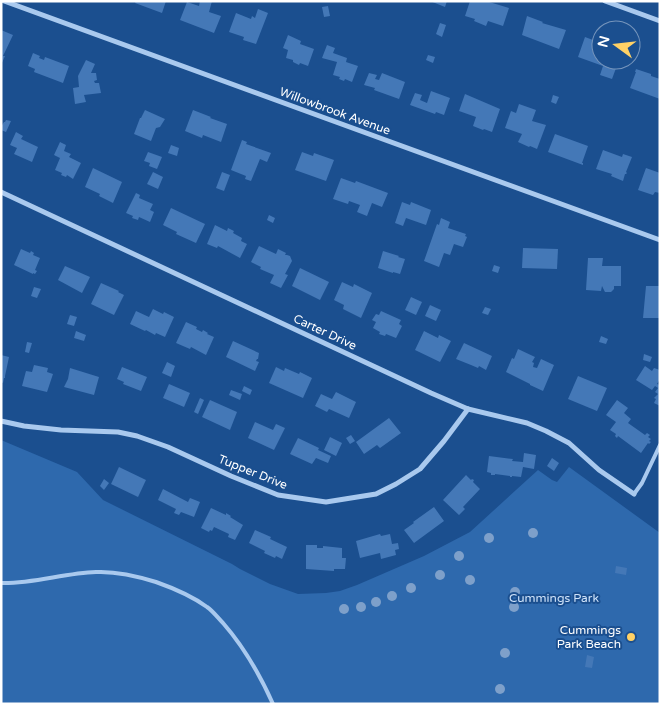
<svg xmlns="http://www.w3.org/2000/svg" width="661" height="705" viewBox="0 0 661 705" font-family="'Varela Round',sans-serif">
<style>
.green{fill:#2e69ad}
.building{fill:#4478b7}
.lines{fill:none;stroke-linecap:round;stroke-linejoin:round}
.service{stroke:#a9c9ee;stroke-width:4}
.minor{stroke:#a9c9ee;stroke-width:5}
.tree{fill:#7ea0ca}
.poi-dot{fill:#ffd166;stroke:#1b4f8f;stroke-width:2}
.labels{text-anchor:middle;stroke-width:4;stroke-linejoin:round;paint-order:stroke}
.street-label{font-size:12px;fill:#fff;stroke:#1b4f8f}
.park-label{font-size:12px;fill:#cfe3fa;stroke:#1b4f8f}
.poi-label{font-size:12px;fill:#fff;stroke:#1b4f8f;text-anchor:end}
</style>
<rect width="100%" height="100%" fill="#1b4f8f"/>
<path class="green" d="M1 440 77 472 103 500 232 564 240 569 270 584 298 594 326 593 340 591 357 585 424 556 470 532 538 470 552 480 557 482 569 467 660 533V704H1Z"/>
<g class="building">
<path d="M136 1H166L162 13 135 3Z"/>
<path d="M200 1H212L209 12 221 16 214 33 180 20 187 2 199 6Z"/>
<path d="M430 1H447L445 7Z"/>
<path d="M470 1H486L509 8 503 26 488 21 486 26 474 21 475 19 465 16Z"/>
<path d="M328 6 330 16 324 17 322 7Z"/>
<path d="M258 9 268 13 256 44 243 40 244 37 229 32 236 13 251 19 252 16 255 18Z"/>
<path d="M527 16 543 22 542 23 566 30 559 49 522 35Z"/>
<path d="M440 23 446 25 442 37 436 34Z"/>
<path d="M1 30 13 35 3 56H5L1 65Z"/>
<path d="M288 35 301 41 300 44 314 49 308 66 300 63 299 65 293 62V60L286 58 288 50 283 48Z"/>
<path d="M585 37 601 43V60H619L612 79 600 75 603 66 578 57Z"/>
<path d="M327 45 335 48 333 53 347 58 346 62 358 66 352 82 345 79 344 81 339 79 340 77 333 75 337 62 322 58Z"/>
<path d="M33 53 40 56 39 58 44 60 45 57 69 66 63 83 34 72 35 69 28 66Z"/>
<path d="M428 55 435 57 433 63 426 60Z"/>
<path d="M86 60 95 64 91 73H96L97 80 94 81 95 83H99L101 93 84 95 86 102 75 104 73 88 79 87 78 76Z"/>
<path d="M636 69 651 74V76L660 79V99L630 88 636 72H635Z"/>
<path d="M369 73 377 75 375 79 379 80 382 73 405 82 399 99 374 90 375 88 364 85Z"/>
<path d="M431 91 450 98 444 115 436 112 435 114 410 105 415 93 422 95 420 100 427 103Z"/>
<path d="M465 94 500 109 492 132 484 129 483 130 473 126 476 117 459 111Z"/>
<path d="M553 95 559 97 556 104 551 102Z"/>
<path d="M519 104 536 110 532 121 546 125 537 149 530 146 529 147 518 142 522 134 505 128 511 111 516 113Z"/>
<path d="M145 110 165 119 160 127 156 128 151 141 134 134 140 118H141Z"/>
<path d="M193 110 211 117 210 118 227 124 221 142 203 135 202 138 185 131Z"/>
<path d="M6 120 11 121 6 132 1 130V127L4 122H5Z"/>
<path d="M16 132 23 136 21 139 38 147 32 162 14 154 17 148 10 145Z"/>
<path d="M555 134 588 146 582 163H583V165L548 152Z"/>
<path d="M242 140 247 142 246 144 271 153 267 162 260 159 251 181 245 179 246 176 231 170Z"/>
<path d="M60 142 66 145 64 151 71 154 69 157 81 163 73 179 67 175 66 177 61 175 62 173 55 170 60 158 54 155Z"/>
<path d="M171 145 179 148 177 156 168 153Z"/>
<path d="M603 150 622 157 623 154 632 157 626 172 627 173 626 174H625L623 181 611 176 612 174 596 169Z"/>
<path d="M148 152 162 157 157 169 149 166 150 163 144 161Z"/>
<path d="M302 152 313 156 314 153 334 160 326 181 295 170Z"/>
<path d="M93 168 122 182 113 203 99 196 100 194 85 187Z"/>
<path d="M646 168 660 173V193L655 192 653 195 638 190Z"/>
<path d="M153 172 163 177 158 189 147 184Z"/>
<path d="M222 172 230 175 224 191 216 188Z"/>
<path d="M341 178 355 183 356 181 388 193 382 207 372 203 367 216 357 212 360 205 349 201 348 204 333 199Z"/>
<path d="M136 193 140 195 139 198 153 204 150 210 154 212 150 222 139 217 138 220 132 218 133 216 126 213Z"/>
<path d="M402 202 410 205 411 202 431 210 426 225 406 218 403 226 395 223Z"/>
<path d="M171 208 205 224 196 243 176 234 177 232 163 225Z"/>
<path d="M269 215 275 218 273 223 267 220Z"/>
<path d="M441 218 450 222 448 228 466 234 465 236 467 237 463 247 454 244 450 255 444 253 439 267 424 261 437 224 439 225Z"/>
<path d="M215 225 227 231 228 228 234 231 233 233 242 238 241 241 247 244 240 258 218 246 217 248 207 244Z"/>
<path d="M259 246 276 254 278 249 286 253 285 255H287L290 256 292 261 285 274 288 275 281 288 270 283 274 275 260 269 261 267 251 262Z"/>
<path d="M523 248 558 249 557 269 522 268Z"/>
<path d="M21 249 30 253 31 251 34 253 33 255 40 258 35 270 37 271 35 274 33 273V274L14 265Z"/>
<path d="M383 251 399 256 398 257 405 259 400 274 393 272V273L378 268Z"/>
<path d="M588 258H603L602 266H621V286H614V289L611 292H605L602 286 601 291 586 290Z"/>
<path d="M494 265 500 267 498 273 492 271Z"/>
<path d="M65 266 90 277 82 293 58 280Z"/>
<path d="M300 268 329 282 320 300 292 286Z"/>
<path d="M342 282 353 287 354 284 372 293 361 318 343 309 344 305 334 300Z"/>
<path d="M101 283 119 291 118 292 124 295 114 315 91 304Z"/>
<path d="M646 286H660V318H643Z"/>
<path d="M34 287 41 289 37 298 31 296Z"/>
<path d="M411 297 422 302 416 315 405 310Z"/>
<path d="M430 305 441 310 436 321 425 316Z"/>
<path d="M485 307 491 309 488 315 482 313Z"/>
<path d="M153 309 163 314 164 312 174 317 165 337 156 333 155 335 146 330 145 331 130 324 136 311 149 317Z"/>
<path d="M381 311 401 320 399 324 402 326 396 338 386 334 385 336 379 334 380 332 373 328 376 322 372 320 376 314 379 315Z"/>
<path d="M70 315 77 317 74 326 67 324Z"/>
<path d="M186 322 197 327 196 329 202 332 203 330 208 333 207 334 214 337 206 355 191 347 190 349 176 343Z"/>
<path d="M76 331 86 335 84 341 74 338Z"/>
<path d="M424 331 438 338 439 335 451 341 440 362 415 350Z"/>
<path d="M601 336 608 339 606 344 599 342Z"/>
<path d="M233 341 259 353 258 359H257L256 361 259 362 255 371 226 357Z"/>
<path d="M27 342 32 343 29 353 25 352Z"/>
<path d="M464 343 492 356 486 370 479 366 478 368 471 365 456 359Z"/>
<path d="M518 349 535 357 532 362 534 363 533 367 537 368 541 359 554 365 543 391 530 385V384L506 372 512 358 514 359Z"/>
<path d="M644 354 652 357 650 362 643 360Z"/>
<path d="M1 355 9 357 5 376V378H4L3 383 1 382Z"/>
<path d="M167 362 175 366 171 377 162 373Z"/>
<path d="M34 365 48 368 47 372 53 374 47 392 22 386 26 371 32 372Z"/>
<path d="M645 366 652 371 654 368 660 370V379L657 384 660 385V406L654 403 656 399 654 398 658 394 655 392 658 388 655 386 652 390 636 380Z"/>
<path d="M122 367 147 377 141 391 123 384 124 382 117 379Z"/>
<path d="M276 367 284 371 285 368 299 374 300 372 312 378 303 398 269 383Z"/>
<path d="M70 368 99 377 94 395 64 387 68 379Z"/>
<path d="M578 376 607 388 597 411 568 399Z"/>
<path d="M169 384 190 393 184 407 163 398Z"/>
<path d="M244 386 252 390 250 395 242 391Z"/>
<path d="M231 390 242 394 240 400 229 395Z"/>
<path d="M336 392 356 402 349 418 329 409 327 412 315 406 321 394 332 399Z"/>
<path d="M200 398 204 400 198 414 194 412Z"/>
<path d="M210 400 237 412 230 430 202 417Z"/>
<path d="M617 400 628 408 624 413 631 419 628 423 645 435 647 433 650 435 648 437 651 439 649 441 651 442 649 444 648 443 641 453 618 436 617 438 615 436 616 434 610 430 616 422 606 415Z"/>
<path d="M389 418 401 433 380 448 377 445 364 454 356 442Z"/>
<path d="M255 422 273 430 276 424 285 428 274 450 248 438Z"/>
<path d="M351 435 355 441 350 444 346 438Z"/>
<path d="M330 437 342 443 336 456 324 450Z"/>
<path d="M298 438 319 448 318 450 331 456 328 463 316 458 312 464 290 454Z"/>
<path d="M524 453 536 455 534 469 523 467 521 477 512 476V477H510V476L495 474V475H491V473L487 472 489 456 513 459 512 461 523 462Z"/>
<path d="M552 458 559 463 554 471 547 466Z"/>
<path d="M119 467 146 480 138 497 111 484Z"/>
<path d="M466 475 471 480 472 479 474 480 473 482 480 489 463 507 465 509 459 515 443 500Z"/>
<path d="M104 479 109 483 104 490 100 486Z"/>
<path d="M163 489 188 502 190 498 200 502 194 517 181 512 179 515 174 513 176 509 158 500Z"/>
<path d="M434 507 444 521 414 543 404 530 414 523 413 522Z"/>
<path d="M211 508 226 515V513L231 516 230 517 243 525 235 540 228 537 229 534 214 527 212 531 210 530 209 532 201 528Z"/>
<path d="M255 530 271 537 270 539 287 547 282 559 276 556 275 558 264 553 265 551 249 543Z"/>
<path d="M380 534 381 536 390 534 392 544 398 543 399 549 395 550 396 555 381 559 380 553 360 558 356 541Z"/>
<path d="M306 545H317V548H323V546L342 548V558H346L345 569H334V571L306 569Z"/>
<path d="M616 566 627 568 626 575 615 573Z"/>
<path d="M587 655 594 657 592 668 585 667Z"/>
</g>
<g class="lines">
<g class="service">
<path d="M634 494 642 483 660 445"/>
<path d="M1 583C33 584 64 573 96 572 116 571 137 576 156 582 173 588 192 596 207 607 213 611 218 618 223 623 244 647 260 675 273 704"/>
</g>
<g class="minor">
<path d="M4 1 660 240"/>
<path d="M605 1 660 21"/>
<path d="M1 192 431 393 468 409 527 423 546 431 569 443 599 470 634 494"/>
<path d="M1 421 24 426 61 430 118 432 137 436 168 447 231 476 278 495 326 502 376 494 396 484 420 469 444 441 468 409"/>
</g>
</g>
<g class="tree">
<circle cx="533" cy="533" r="5"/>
<circle cx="489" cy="538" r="5"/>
<circle cx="459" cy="556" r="5"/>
<circle cx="440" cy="575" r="5"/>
<circle cx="470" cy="580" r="5"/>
<circle cx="411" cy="588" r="5"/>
<circle cx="515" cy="592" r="5"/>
<circle cx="392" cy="596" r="5"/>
<circle cx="376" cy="602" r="5"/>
<circle cx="361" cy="607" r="5"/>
<circle cx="514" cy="607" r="5"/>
<circle cx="344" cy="609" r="5"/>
<circle cx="505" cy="653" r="5"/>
<circle cx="500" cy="689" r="5"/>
</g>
<circle class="poi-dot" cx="631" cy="637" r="5"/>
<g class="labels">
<g class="street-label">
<text transform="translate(335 111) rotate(20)" y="4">Willowbrook Avenue</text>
<text transform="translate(325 332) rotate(25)" y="4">Carter Drive</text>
<text transform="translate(253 472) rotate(22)" y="4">Tupper Drive</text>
</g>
<g class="park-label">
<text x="554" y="602">Cummings Park</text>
</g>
<g class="poi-label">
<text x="621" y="634">Cummings<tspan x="621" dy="14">Park Beach</tspan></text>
</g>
</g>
<rect width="661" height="705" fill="none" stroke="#ffffff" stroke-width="5"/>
<g transform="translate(616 45) rotate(285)"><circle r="24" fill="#1b4f8f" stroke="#7695bc"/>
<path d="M0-4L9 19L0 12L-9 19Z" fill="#ffd166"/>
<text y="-8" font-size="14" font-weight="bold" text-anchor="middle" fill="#ffffff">N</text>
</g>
</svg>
